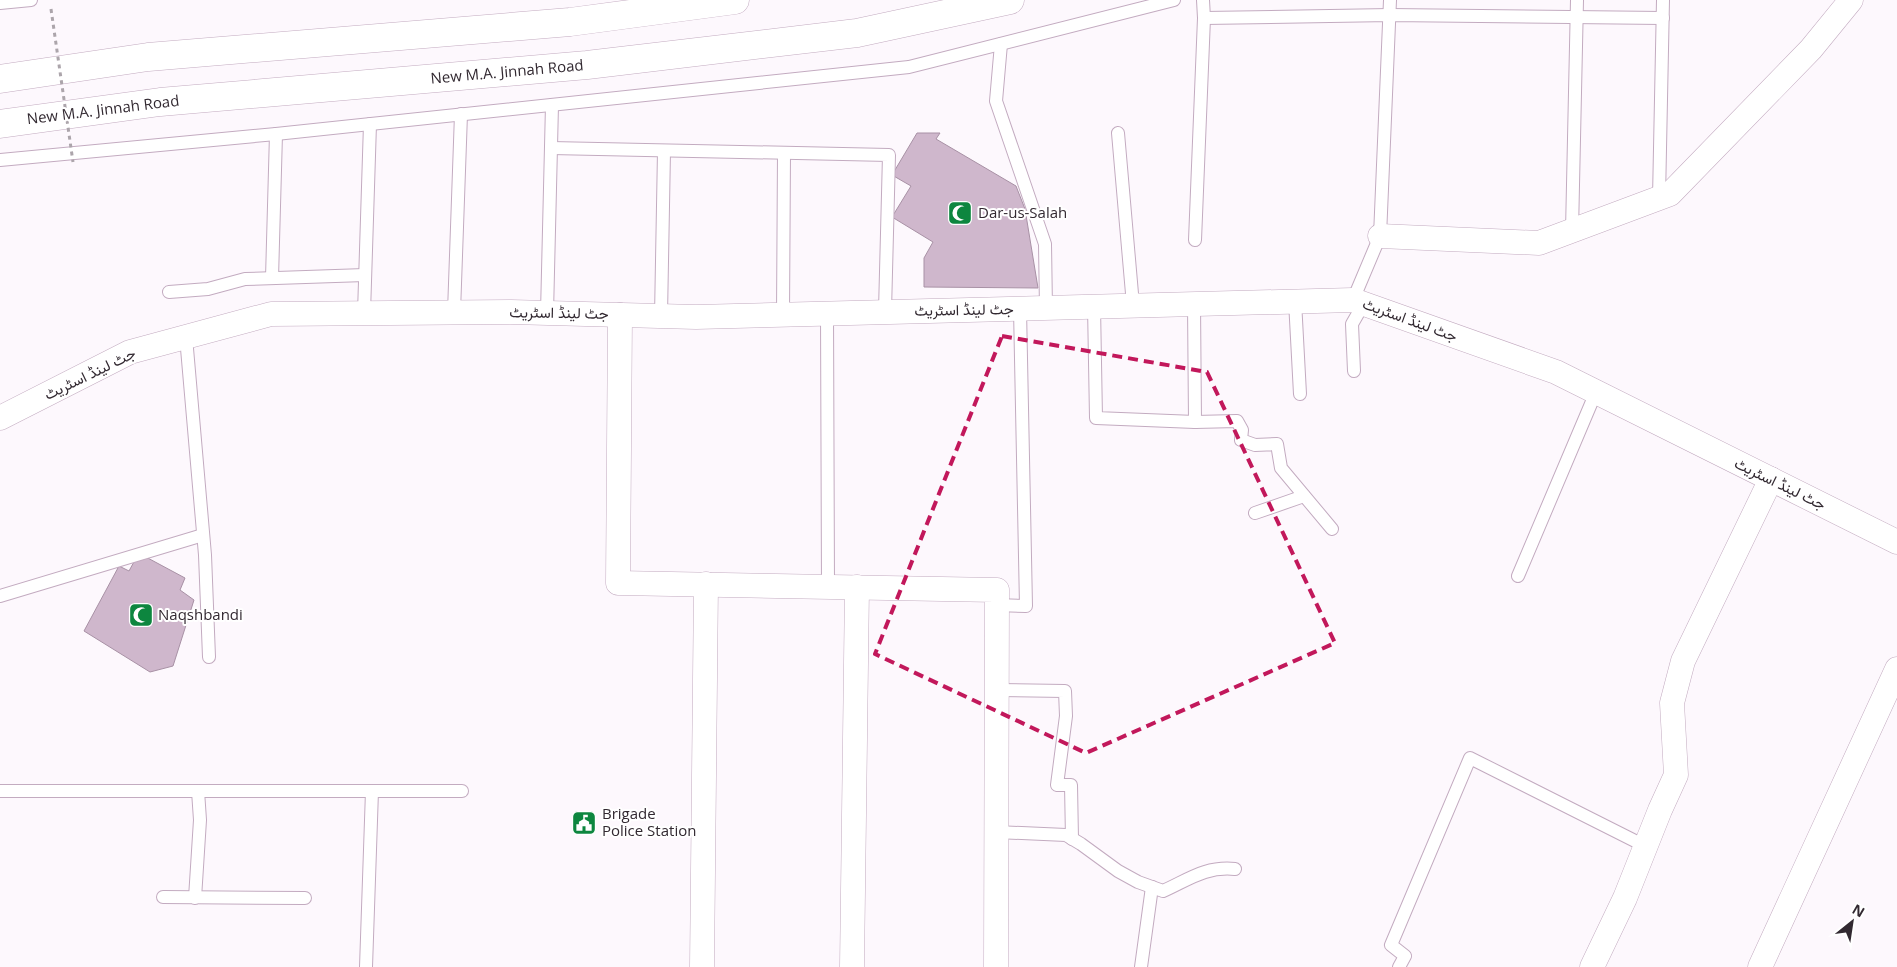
<svg xmlns="http://www.w3.org/2000/svg" width="1897" height="967" viewBox="0 0 1897 967" font-family="'Open Sans',Vazirmatn,sans-serif">
<style>
.building{fill:#cfb7cc;stroke:#a891a5}
.lines{fill:none;stroke-linecap:round;stroke-linejoin:round}
.service-casing{stroke:#c3abc0;stroke-width:14}
.minor-casing{stroke:#c3abc0;stroke-width:25}
.primary-casing{stroke:#c3abc0;stroke-width:29}
.service{stroke:#fff;stroke-width:12}
.minor{stroke:#fff;stroke-width:24}
.primary{stroke:#fff;stroke-width:28}
.path-bridge{stroke:#aca5ab;stroke-width:3;stroke-dasharray:4 4;stroke-linecap:butt}
.marked{fill:none;stroke:#c2185b;stroke-width:4;stroke-dasharray:10 6;stroke-linejoin:round}
.labels{text-anchor:middle;stroke-width:4;stroke-linejoin:round;paint-order:stroke}
.street-label{font-size:15px;fill:#322931;stroke:#fff}
.poi-label{font-size:15px;fill:#322931;stroke:#fff;text-anchor:start}
</style>
<rect width="100%" height="100%" fill="#fdf8fd"/>
<g class="building">
<path d="M917 133H940L936 139 1016 186 1025 209 1038 288 924 287V258L933 242 892 217 911 186 892 175Z"/>
<path d="M144 556 185 578 180 590 194 600 173 666 150 672 84 631 119 566 129 571 135 560Z"/>
</g>
<g class="lines">
<defs>
<g id="service">
<path d="M0 3 31 0"/>
<path d="M1204 18 1390 15 1663 18"/>
<path d="M1001 44 996 101 1045 244 1046 308"/>
<path d="M1118 133 1133 305"/>
<path d="M551 148 889 155 885 311"/>
<path d="M0 160 276 134 909 67 1174 0"/>
<path d="M1659 198 1663 0"/>
<path d="M1572 231 1577 0"/>
<path d="M1195 240 1204 18 1203 0"/>
<path d="M272 278 276 134"/>
<path d="M169 292 208 289 245 279 365 275"/>
<path d="M1353 300 1380 236 1390 0"/>
<path d="M1295 301 1300 394"/>
<path d="M1094 306 1096 418 1195 422 1194 304"/>
<path d="M454 312 461 114"/>
<path d="M364 313 370 124"/>
<path d="M547 313 552 105"/>
<path d="M827 313 828 587"/>
<path d="M783 314 784 153"/>
<path d="M661 316 664 151"/>
<path d="M186 337 205 555 209 657"/>
<path d="M1354 371 1352 324 1364 303"/>
<path d="M1195 422 1237 421 1242 430 1241 440 1255 445 1277 444 1281 468 1332 529"/>
<path d="M1255 513 1304 496"/>
<path d="M1518 576 1596 392"/>
<path d="M0 596 203 535"/>
<path d="M996 605 1026 606 1020 309"/>
<path d="M996 690 1065 691 1066 716 1057 785H1071L1072 839"/>
<path d="M0 791H462"/>
<path d="M996 832 1066 835 1081 844 1118 871 1138 882 1163 891C1188 880 1205 866 1235 869"/>
<path d="M163 897 305 898"/>
<path d="M195 898 200 820 198 791"/>
<path d="M366 967 372 791"/>
<path d="M1141 967 1152 887"/>
<path d="M1399 967 1405 956 1391 945 1470 758 1647 847"/>
</g>
<g id="minor">
<path d="M1380 236 1539 243 1670 194 1811 49 1851 0"/>
<path d="M620 315 618 583 997 590 996 967"/>
<path d="M0 418 130 352 271 314 511 312 696 317 1353 300 1556 372 1897 542"/>
<path d="M702 967 706 584"/>
<path d="M852 967 857 587"/>
<path d="M1592 967 1625 898 1660 810 1676 775 1672 703 1683 661 1771 479"/>
<path d="M1760 967 1897 669"/>
</g>
<g id="primary">
<path d="M0 79 148 57 570 22 735 0"/>
<path d="M0 124 160 102 587 65 857 33 1010 0"/>
</g>
</defs>
<use href="#service" class="service-casing"/>
<use href="#minor" class="minor-casing"/>
<use href="#primary" class="primary-casing"/>
<use href="#service" class="service"/>
<use href="#minor" class="minor"/>
<use href="#primary" class="primary"/>
<path class="path-bridge" d="M51 9 73 162"/>
</g>
<path class="marked" d="M1002 336 1207 372 1335 643 1086 753 875 654Z"/>
<defs>
<symbol id="mosque-square" viewBox="-11 -11 22 22"><rect x="-9" y="-9" width="18" height="18" rx="4" fill="#0d863f" stroke="#fff"/><path d="M3.5-4.9A6 6 0 1 0 3.5 4.9A5 5 0 1 1 3.5-4.9Z" fill="#fff"/></symbol>
<symbol id="civic-square" viewBox="-11 -11 22 22"><rect x="-9" y="-9" width="18" height="18" rx="4" fill="#0d863f" stroke="#fff"/><path d="M-.6-6.5H3V-4.5H.6V-3L4-1V1h2V6H-6V1h2V-1L-.6-3ZM-1.2 2.5V6h2.4V2.5Z" fill="#fff"/></symbol>
</defs>
<g fill-rule="evenodd">
<use href="#mosque-square" x="946" y="199" width="28" height="28"/>
<use href="#mosque-square" x="127" y="601" width="28" height="28"/>
<use href="#civic-square" x="570" y="809" width="28" height="28"/>
</g>
<g class="labels">
<g class="street-label">
<text transform="translate(507 72) rotate(-5)" y="5">New M.A. Jinnah Road</text>
<text transform="translate(103 110) rotate(-7)" y="5">New M.A. Jinnah Road</text>
<text transform="translate(964 310) rotate(-1)" y="5">جٹ لینڈ اسٹریٹ</text>
<text transform="translate(559 313) rotate(1)" y="5">جٹ لینڈ اسٹریٹ</text>
<text transform="translate(1410 320) rotate(20)" y="5">جٹ لینڈ اسٹریٹ</text>
<text transform="translate(90 374) rotate(-26)" y="5">جٹ لینڈ اسٹریٹ</text>
<text transform="translate(1780 484) rotate(26)" y="5">جٹ لینڈ اسٹریٹ</text>
</g>
<g class="poi-label">
<text x="978" y="218">Dar-us-Salah</text>
<text x="158" y="620">Naqshbandi</text>
<text x="602" y="819">Brigade<tspan x="602" dy="17">Police Station</tspan></text>
</g>
</g>
<g transform="translate(1852 922) rotate(30)" stroke="#ffffff" stroke-width="4" paint-order="stroke">
<path d="M0-4L9 19L0 12L-9 19Z" fill="#322931"/>
<text y="-8" font-size="14" font-weight="bold" text-anchor="middle" fill="#322931">N</text>
</g>
</svg>
